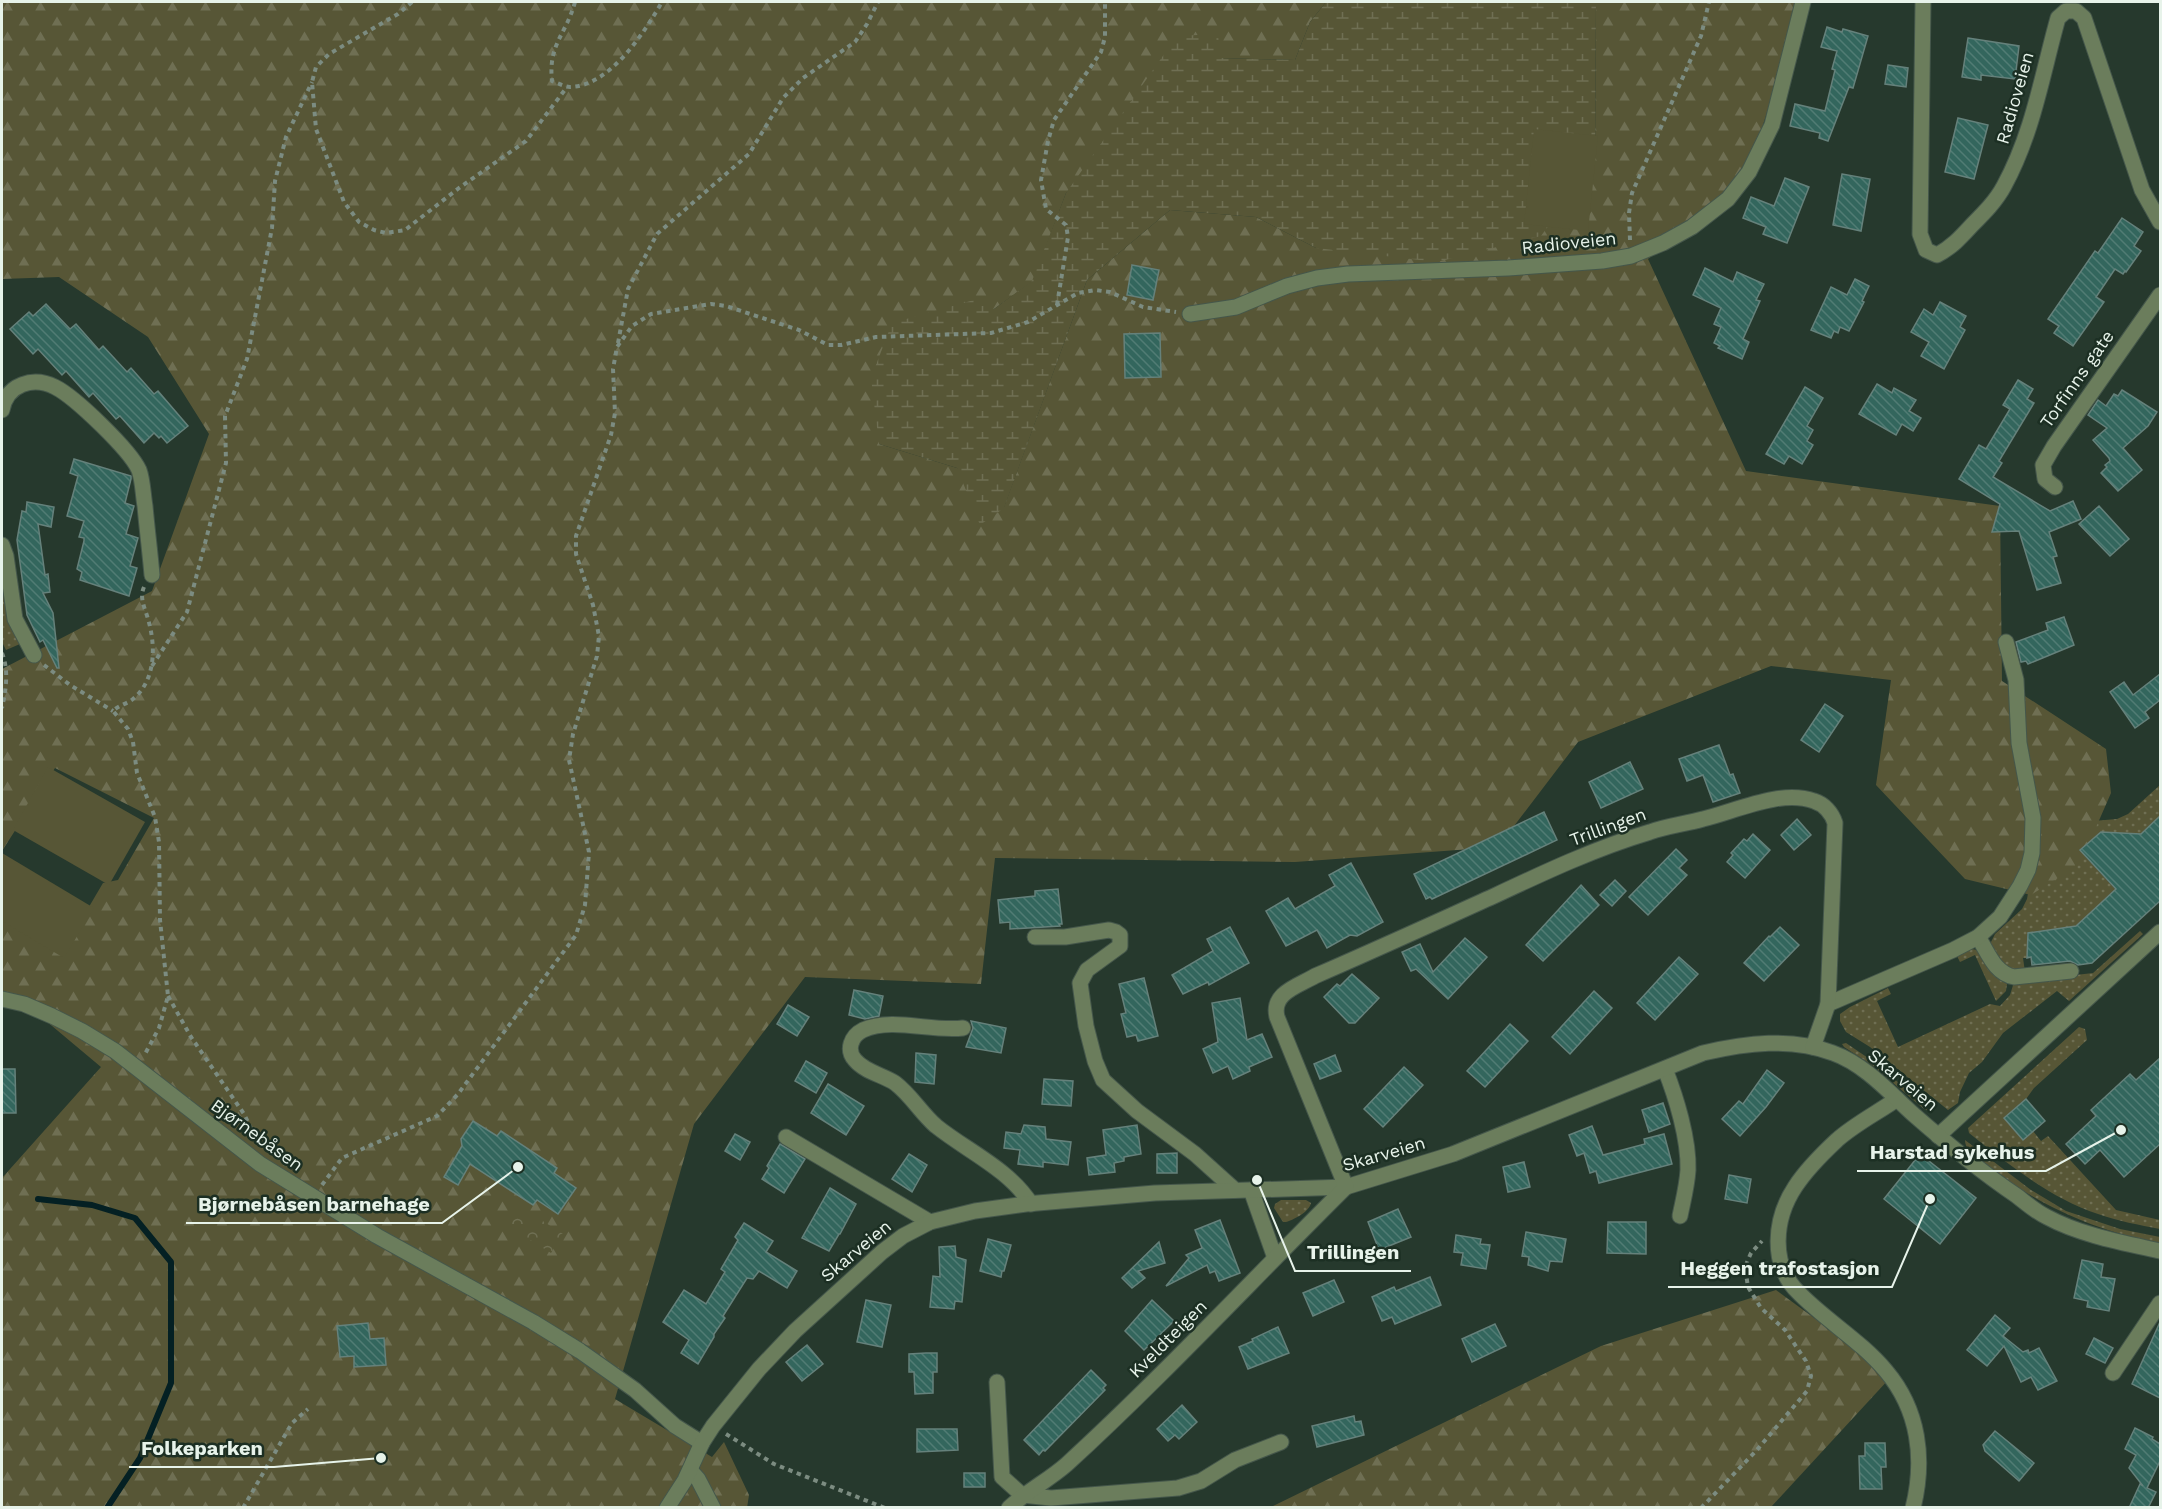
<svg xmlns="http://www.w3.org/2000/svg" width="2162" height="1509" viewBox="0 0 2162 1509" font-family="'Work Sans',sans-serif">
<style>
.grass{fill:url(#grass-dots)}
.forest{fill:url(#forest-firs)}
.wetland{fill:url(#wetland-marsh)}
.park{fill:url(#park-crowns)}
.pitch{fill:#575636}
.lines{fill:none;stroke-linecap:round;stroke-linejoin:round}
.stream{stroke:#042023;stroke-width:6}
.building{fill:url(#building-back-hatch);stroke:#65817b;stroke-width:1.5}
.minor-casing{stroke:#45574b;stroke-width:17}
.path{stroke:#7c8c81;stroke-width:4;stroke-dasharray:4.5 4.5;stroke-linecap:butt}
.minor{stroke:#6b7d5c;stroke-width:15}
.labels{text-anchor:middle;stroke-width:5;stroke-linejoin:round;paint-order:stroke}
.street-label{font-size:18px;fill:#e7f3ea;stroke:#1c2f23}
.leader{fill:none;stroke:#e7f3ea;stroke-width:2}
.callout-dot{fill:#e7f3ea;stroke:#1c2f23;stroke-width:2}
.callout-label{font-size:20px;text-anchor:middle;font-weight:bold;fill:#e7f3ea;stroke:#1c2f23;stroke-width:5;stroke-linejoin:round;paint-order:stroke}
</style>
<defs>
<pattern id="grass-dots" width="8" height="8" patternUnits="userSpaceOnUse" patternTransform="scale(1.5)"><rect width="8" height="8" fill="#575636"/><path d="M2 2h.1M6 6h.1" fill="none" stroke="#6f6f53" stroke-width="1.8" stroke-linecap="round"/></pattern>
<pattern id="forest-firs" width="22" height="20" patternUnits="userSpaceOnUse" patternTransform="scale(1.5)"><rect width="22" height="20" fill="#575636"/><path d="M5 1l3.5 6h-7zM16 11l3.5 6h-7z" fill="#6f6f53"/></pattern>
<pattern id="wetland-marsh" width="20" height="14" patternUnits="userSpaceOnUse" patternTransform="scale(1.5)"><rect width="20" height="14" fill="#575636"/><path d="M1 5h8M5 5V1M11 12h8M15 12V8" fill="none" stroke="#6f6f53"/></pattern>
<pattern id="park-crowns" width="20" height="18" patternUnits="userSpaceOnUse" patternTransform="scale(1.5)"><rect width="20" height="18" fill="#575636"/><path d="M2 6a3 3 0 1 1 6 0M12 15a3 3 0 1 1 6 0" fill="none" stroke="#6f6f53"/></pattern>
<pattern id="building-back-hatch" width="6" height="6" patternUnits="userSpaceOnUse" patternTransform="scale(1.5)"><rect width="6" height="6" fill="#33665d"/><path d="M-1 5l2 2M0 0l6 6M5-1l2 2" fill="none" stroke="#517c74"/></pattern>
</defs>
<rect width="100%" height="100%" fill="#26392d"/>
<g class="grass">
<path d="M2 561 20 644 6 650 2 642Z"/>
<path d="M2160 785V818L2143 835 2081 852 2116 890 2076 928 2027 934V958H2023L2025 972 2009 971 1989 946 1995 934 2022 909 2027 899 2030 882 2093 821 2117 819 2128 814Z"/>
<path d="M2140 931 2143 934 2069 1001 2057 991 2003 1033 1982 1062 1969 1073 1960 1092 1958 1103 1948 1110 1870 1047 1846 1032 1840 1021V1014L1850 1007 1888 988 1891 994 1877 1001 1898 1047 1990 1004 2000 1006 2010 995 2014 982 2093 973Z"/>
<path d="M1970 949C1984 948 1984 963 1991 972 1996 977 2001 980 2007 984L2006 991 1996 1001 1975 955 1960 962 1957 956Z"/>
<path d="M2079 1027 2085 1029 2087 1040 2034 1088 2026 1099 2033 1131 2041 1141 2048 1136 2116 1210 2160 1220V1229C2139 1225 2118 1221 2098 1214 2050 1198 2008 1164 1969 1133L1968 1128Z"/>
<path d="M1846 1043 1874 1062 1931 1110V1112L1924 1109 1872 1065 1844 1047 1842 1044Z"/>
<path d="M1965 1140 2031 1190 2066 1211 2120 1229 2160 1237V1244C2092 1229 2044 1208 1988 1167 1980 1160 1965 1152 1965 1140Z"/>
<path d="M1281 1200H1306L1311 1203C1309 1212 1295 1219 1286 1222H1283L1274 1208 1275 1204Z"/>
</g>
<g class="forest">
<path d="M2 2H1326L1310 22 1295 60 1220 58 1066 193 1033 281 994 309 879 444 957 468 1004 507 1087 280 1170 210 1256 217 1316 248 1595 162 1596 2H1801L1745 183 1648 259 1746 471 2000 506 2002 681 2106 749 2111 793 2080 864 2031 895 1965 879 1876 785 1891 680 1771 666 1578 742 1498 847 1295 862 995 858 981 984 805 977 694 1124 615 1399 712 1457 724 1442 749 1495 747 1508 2 1507V1178L101 1067 33 1010 2 1007V912L63 951 103 883 118 880 154 818 55 768 2 851V669L152 591 209 434 148 337 59 277 2 279Z"/>
<path d="M1776 1290 1832 1331 1889 1379 1771 1507 1269 1508 1601 1346Z"/>
</g>
<path class="wetland" d="M1326 2H1596L1595 162 1541 236 1437 262 1316 248 1256 217 1170 210 1087 280 1004 508 980 525 957 468 879 444 871 378 892 323 974 300 994 309 1032 281 1066 193 1177 36 1218 34 1220 58 1295 60 1310 22Z"/>
<path class="park" d="M521 1207 563 1234 551 1253 502 1222 511 1208Z"/>
<g class="pitch">
<path d="M1534 129 1598 136 1588 231 1524 224Z"/>
<path d="M48 767 145 822 109 885 13 830Z"/>
<path d="M2 853 94 908 64 958 2 921Z"/>
</g>
<g class="lines">
<path class="stream" d="M38 1199 92 1205 135 1218 171 1262V1383L140 1458 107 1508"/>
</g>
<g class="building">
<path d="M1827 27 1842 32 1843 29 1868 36 1853 88 1849 87 1828 141 1819 138 1820 133 1790 126 1795 104 1825 111 1835 70 1832 69 1837 51 1821 47Z"/>
<path d="M1968 38 2019 46 2015 79 1981 75V80L1962 77Z"/>
<path d="M1888 65 1908 68 1906 87 1885 84Z"/>
<path d="M1958 118 1988 125 1974 179 1945 172Z"/>
<path d="M1842 174 1870 179 1861 231 1833 225Z"/>
<path d="M1785 178 1809 187 1787 243 1763 234 1766 227 1743 218 1751 197 1774 206Z"/>
<path d="M2122 218 2143 232 2134 246 2141 251 2126 272 2125 271 2123 274 2115 269 2096 297 2104 302 2073 346 2054 333 2059 326 2048 319 2095 251 2098 253Z"/>
<path d="M1132 265 1159 270 1153 300 1127 295Z"/>
<path d="M1705 268 1733 282 1737 272 1764 284 1756 300 1760 301 1743 339 1749 342 1742 359 1718 348 1720 346 1714 343 1721 327 1714 324 1721 308 1693 295Z"/>
<path d="M1855 279 1869 286 1862 301 1864 302 1849 331 1840 327 1838 333 1834 331 1831 338 1811 330 1831 287 1847 295Z"/>
<path d="M1940 302 1966 316 1960 327 1965 330 1944 369 1921 356 1929 342 1911 332 1924 309 1933 315Z"/>
<path d="M46 304 70 329 76 324 99 350 103 346 127 372 131 368 154 394 158 391 188 426 167 443 161 436 159 438 154 433 144 443 120 416 116 419 93 393 89 397 66 371 62 375 38 349 33 354 10 329 29 312 33 316Z"/>
<path d="M1160 333 1161 377 1125 378 1124 334Z"/>
<path d="M2018 380 2033 389 2027 399 2034 403 1999 461 2002 463 1993 477 2050 511 2073 501 2081 519 2049 532 2057 556 2053 557 2061 583 2037 590 2019 531 1992 532 2000 504 1959 479 1979 445 1986 449 2010 409 2003 405Z"/>
<path d="M1877 384 1892 393 1894 388 1916 400 1909 411 1921 418 1913 431 1902 424 1896 435 1859 414Z"/>
<path d="M1805 387 1823 398 1807 426 1813 430 1807 441 1813 445 1802 464 1789 456 1784 464 1766 454Z"/>
<path d="M2122 390 2157 412 2148 426 2123 448 2142 470 2118 491 2101 473 2107 467 2105 465 2110 461 2109 458 2093 440 2107 428 2088 415 2098 400 2106 406 2114 394 2118 396Z"/>
<path d="M74 459 131 476V479L125 503 134 506 126 534 138 538 130 566 137 568 129 596 80 580 82 572 77 569 84 541V538L79 537 84 521 67 516 78 476 70 473Z"/>
<path d="M27 502 54 507 51 527 38 524 45 575 48 574 50 592 43 593 53 613 59 668H57L43 640 40 642 27 615 17 540 22 511 26 512Z"/>
<path d="M2099 506 2129 539 2110 556 2079 524Z"/>
<path d="M2064 617 2074 645 2028 664 2026 661 2021 662 2016 642 2048 630 2046 623Z"/>
<path d="M2160 674V700L2145 712 2149 718 2135 728 2110 692 2124 682 2133 695Z"/>
<path d="M1825 704 1843 716 1819 752 1801 740Z"/>
<path d="M1719 745 1730 775 1733 774 1740 793 1713 802 1703 775 1687 781 1679 759Z"/>
<path d="M1630 762 1643 789 1601 808 1589 782Z"/>
<path d="M1544 812 1557 840 1432 899 1430 897 1426 899 1414 874Z"/>
<path d="M2160 816V901L2092 963 2078 965 2070 961 2032 965 2031 957 2027 958 2028 933 2076 926 2116 889 2080 850 2101 832 2141 834Z"/>
<path d="M1797 819 1811 835 1794 850 1781 835Z"/>
<path d="M1753 834 1770 850 1745 878 1727 862 1733 855 1731 853 1744 839 1747 841Z"/>
<path d="M1676 849 1687 860 1679 868 1687 875 1648 915 1629 897Z"/>
<path d="M1351 863 1383 922 1357 936 1350 935 1327 948 1317 930 1286 946 1266 911 1288 898 1295 909 1335 886 1329 875Z"/>
<path d="M1615 880 1626 891 1612 906 1600 895Z"/>
<path d="M1581 885 1599 905 1543 961 1526 945Z"/>
<path d="M1058 889 1062 924H1059L1060 926 1010 929V922L1000 923 998 900 1035 896V891Z"/>
<path d="M1230 927 1249 963 1209 985 1208 982 1183 994 1172 975 1213 951 1207 939Z"/>
<path d="M1780 927 1799 945 1764 981 1744 963 1769 936 1770 937Z"/>
<path d="M1465 938 1487 957 1448 999 1416 969 1411 971 1402 952 1420 944 1433 972Z"/>
<path d="M1679 957 1698 974 1655 1020 1637 1003Z"/>
<path d="M1352 974 1379 998 1355 1023H1349L1324 997 1337 984 1340 986Z"/>
<path d="M1144 978 1158 1036 1138 1041 1136 1035 1127 1037 1121 1014 1126 1013 1119 984Z"/>
<path d="M854 990 883 996 879 1016 865 1019 849 1015Z"/>
<path d="M1594 991 1612 1008 1570 1054 1552 1037Z"/>
<path d="M1240 998 1247 1040 1262 1034 1272 1057 1249 1067 1250 1071 1233 1079 1228 1066 1213 1073 1203 1049 1218 1042 1212 1003Z"/>
<path d="M788 1005 809 1017 797 1036 777 1024Z"/>
<path d="M971 1021 1006 1028 1001 1053 966 1047 973 1028Z"/>
<path d="M1510 1024 1528 1041 1485 1087 1467 1071Z"/>
<path d="M916 1053 936 1055 934 1084 915 1082Z"/>
<path d="M1335 1055 1341 1071 1320 1079 1314 1064Z"/>
<path d="M2160 1058V1144L2124 1177 2100 1150 2085 1164 2066 1144 2096 1116 2091 1110 2130 1074 2136 1080Z"/>
<path d="M806 1061 827 1073 816 1093 795 1081Z"/>
<path d="M1404 1067 1423 1085 1383 1127 1364 1109Z"/>
<path d="M2 1069H15L16 1113H2Z"/>
<path d="M1767 1070 1784 1083 1766 1107 1740 1136 1722 1119 1739 1101 1743 1104Z"/>
<path d="M1044 1079 1073 1081 1071 1106 1042 1104Z"/>
<path d="M828 1084 864 1106 846 1135 811 1113Z"/>
<path d="M2026 1099 2045 1121 2023 1140 2004 1118Z"/>
<path d="M1663 1103 1670 1124 1649 1132 1642 1110Z"/>
<path d="M473 1121 497 1136 501 1131 557 1168 554 1173 576 1188 558 1214 537 1200 533 1205 470 1164 458 1185 444 1177 462 1146 461 1139Z"/>
<path d="M1024 1125 1045 1127 1046 1139 1071 1142 1068 1165 1043 1162V1167L1018 1164 1020 1150 1004 1148 1006 1132 1021 1134Z"/>
<path d="M1137 1125 1141 1154 1124 1157V1161L1114 1163 1115 1172 1089 1175 1087 1158 1106 1155 1103 1130Z"/>
<path d="M1592 1126 1603 1155 1645 1144 1644 1139 1664 1134 1672 1164 1599 1183 1596 1171 1590 1173 1584 1153 1577 1156 1569 1135Z"/>
<path d="M735 1134 750 1142 740 1160 725 1151Z"/>
<path d="M780 1144 805 1159 784 1193 762 1179 769 1168 767 1166Z"/>
<path d="M1177 1153V1173H1157V1154Z"/>
<path d="M909 1154 927 1165 912 1192 892 1179Z"/>
<path d="M1920 1154 1976 1198 1940 1244 1884 1199Z"/>
<path d="M1524 1162 1530 1187 1508 1192 1503 1167Z"/>
<path d="M1729 1175 1751 1179 1747 1203 1725 1199Z"/>
<path d="M830 1188 856 1204 840 1234H839L829 1251 802 1238Z"/>
<path d="M1398 1209 1411 1237 1379 1250 1368 1222Z"/>
<path d="M1220 1220 1240 1273 1219 1281 1215 1271 1210 1273 1207 1265 1166 1286 1189 1258 1186 1255 1202 1248 1195 1230Z"/>
<path d="M1608 1222H1646V1254L1607 1253Z"/>
<path d="M744 1223 773 1241 766 1252 797 1271 787 1288 759 1271 753 1279 747 1278 723 1316 725 1318 714 1334V1337L698 1364 681 1353 689 1340 663 1322 684 1290 706 1304 725 1272 721 1269 738 1240 735 1237Z"/>
<path d="M1526 1232 1566 1239 1562 1262 1550 1261 1548 1271 1528 1265 1529 1257 1522 1256Z"/>
<path d="M1456 1235 1481 1239 1480 1244 1490 1245 1486 1269 1461 1265 1463 1253 1454 1252Z"/>
<path d="M988 1239 1011 1245 1004 1271H1002L1001 1277 980 1271Z"/>
<path d="M1159 1242 1165 1263 1138 1271 1145 1278 1132 1288 1122 1278Z"/>
<path d="M955 1246 956 1257 966 1260 962 1302 955 1301 954 1309 930 1307 933 1276 940 1277 939 1247Z"/>
<path d="M2082 1260 2103 1264 2101 1277 2115 1279 2109 1311 2087 1307 2088 1301 2074 1298Z"/>
<path d="M1430 1277 1441 1305 1395 1324 1392 1317 1382 1321 1372 1297 1394 1287 1396 1291Z"/>
<path d="M1334 1280 1344 1302 1313 1316 1303 1293Z"/>
<path d="M866 1300 891 1305 882 1347 857 1342Z"/>
<path d="M1152 1300 1174 1321 1144 1350 1125 1331Z"/>
<path d="M1995 1315 2010 1328 2003 1336 2023 1352 2028 1350 2029 1353 2039 1348 2057 1381 2038 1390 2031 1377 2021 1382 2004 1346 1987 1366 1967 1350Z"/>
<path d="M2160 1322V1398L2132 1384Z"/>
<path d="M368 1323 370 1339 384 1338 386 1365 354 1367V1356L340 1357 337 1326Z"/>
<path d="M1495 1324 1506 1346 1472 1362 1462 1339Z"/>
<path d="M1278 1327 1289 1353 1248 1369 1239 1347 1253 1341 1252 1339Z"/>
<path d="M2094 1338 2113 1348 2105 1363 2086 1354Z"/>
<path d="M807 1345 823 1364 802 1381 786 1362Z"/>
<path d="M926 1353H937V1372H933V1393L915 1394 914 1372H909V1354Z"/>
<path d="M1091 1370 1106 1385 1103 1388 1105 1390 1045 1451 1043 1450 1039 1455 1024 1440Z"/>
<path d="M1182 1405 1197 1422 1179 1439 1175 1435 1168 1441 1157 1429Z"/>
<path d="M1354 1416 1355 1422 1361 1421 1364 1435 1317 1447 1312 1426Z"/>
<path d="M2135 1428 2153 1437 2152 1439 2160 1444V1461L2147 1488 2156 1492 2148 1508H2129L2140 1484 2143 1486 2129 1468 2136 1455 2125 1449Z"/>
<path d="M917 1429H957L958 1450 917 1452Z"/>
<path d="M1995 1431 2034 1463 2019 1481 1985 1451 1983 1445Z"/>
<path d="M1865 1443H1885L1886 1467H1881L1882 1489H1860L1859 1456H1865Z"/>
<rect x="964" y="1473" width="21" height="14"/>
</g>
<g class="lines">
<defs>
<g id="minor">
<path d="M1923 2 1920 234 1926 250 1937 255C1952 247 1961 237 1972 225 1984 213 1996 201 2004 186 2033 133 2042 75 2058 18L2066 11H2076L2084 18 2142 190 2160 222"/>
<path d="M1190 314 1236 307 1287 286 1317 278 1348 274 1508 268 1602 261 1631 256 1663 243 1692 227 1728 199 1749 172 1772 125 1803 2"/>
<path d="M2 410C7 384 33 376 55 387 75 397 130 450 139 470 143 481 143 495 145 506 147 529 150 552 152 575"/>
<path d="M2055 487 2045 479 2043 465 2054 446 2160 295"/>
<path d="M2 545 6 556 15 619 34 655"/>
<path d="M1035 937H1065L1109 930 1116 932 1120 935V946L1087 970 1080 983 1086 1026 1095 1061 1103 1080 1137 1111 1195 1154 1235 1190"/>
<path d="M1978 937C1988 952 1994 973 2014 977L2071 971"/>
<path d="M2 999 24 1004 52 1016 82 1031 115 1051 260 1164 377 1236 533 1322 580 1351 635 1390 675 1426 702 1443"/>
<path d="M1828 1004 1953 950 1978 937 2000 917 2020 886 2028 870 2032 853 2033 818 2019 743 2016 680 2006 642"/>
<path d="M963 1028C931 1032 893 1017 863 1030 851 1036 846 1050 855 1060 865 1072 883 1075 895 1083 911 1095 921 1113 936 1126 967 1151 1009 1169 1031 1204"/>
<path d="M1665 1069C1676 1097 1689 1139 1688 1170 1687 1186 1683 1201 1680 1216"/>
<path d="M1897 1099C1877 1113 1855 1124 1837 1140 1822 1154 1806 1170 1795 1187 1774 1219 1770 1264 1798 1292 1825 1320 1861 1341 1886 1371 1919 1410 1925 1459 1913 1508"/>
<path d="M1938 1136 2160 932"/>
<path d="M786 1137 930 1222"/>
<path d="M1251 1190 1275 1258"/>
<path d="M2113 1373 2160 1303"/>
<path d="M997 1382 1002 1477 1022 1495 1051 1498 1178 1488 1201 1481 1235 1460 1281 1442"/>
<path d="M690 1470 698 1479 713 1508"/>
<path d="M667 1508 685 1480 702 1443 713 1426 759 1369 795 1331 882 1252 903 1236 930 1222 975 1211 1026 1204 1155 1193 1346 1187 1453 1154 1703 1053C1746 1043 1791 1037 1833 1053 1864 1064 1889 1092 1913 1114 1946 1143 1980 1171 2017 1196 2026 1203 2036 1212 2047 1217 2080 1235 2124 1243 2160 1251"/>
<path d="M1009 1508C1027 1491 1049 1480 1067 1464 1164 1375 1253 1279 1346 1187L1277 1017C1271 993 1298 986 1315 976 1375 950 1434 923 1494 896 1545 872 1596 848 1650 832 1667 826 1685 824 1703 819 1736 811 1781 789 1814 801 1824 804 1832 813 1835 823L1828 1004 1813 1047"/>
</g>
</defs>
<use href="#minor" class="minor-casing"/>
<g class="path">
<path d="M412 2 398 14 329 54 316 67 312 82 316 129 344 202 359 222 374 230 386 233 405 230 459 188 526 141 567 87"/>
<path d="M575 2C566 35 548 44 552 81 558 83 564 87 570 87 610 86 644 33 662 2"/>
<path d="M1630 240 1629 213 1632 193 1701 36 1709 2"/>
<path d="M1057 305 1068 237 1066 225 1046 209 1041 180 1048 141 1054 120 1101 52 1105 37V2"/>
<path d="M618 343 628 289 657 234 749 154 783 98 803 78 855 42 867 24 878 2"/>
<path d="M144 587C139 598 145 608 148 619 156 646 156 680 133 699 127 704 119 705 113 711L128 729 133 742 137 773 155 817 159 842 160 920 168 996 159 1028 145 1054"/>
<path d="M2 653C9 670 6 690 2 708"/>
<path d="M44 665 70 685 113 711"/>
<path d="M152 666 187 612 226 463 225 416 247 359 272 228 275 181 286 137 312 82"/>
<path d="M168 996 191 1037 244 1114 255 1137"/>
<path d="M322 1185 342 1158 437 1116 458 1094 576 935 585 905 589 852 569 760 573 734 597 656 599 636 593 605 576 554V536L611 435 615 413 613 369 617 347 632 326 651 314 711 304 726 306 799 330 828 345H841L876 337 991 333 1028 322 1078 293 1095 290 1110 292 1143 307 1176 312"/>
<path d="M726 1434 774 1464 885 1508"/>
<path d="M243 1508 292 1423 308 1409"/>
<path d="M954 1508H979"/>
<path d="M1701 1508 1756 1451 1807 1391 1811 1376 1806 1361 1785 1330 1761 1308 1748 1287 1745 1267 1751 1253 1762 1241"/>
</g>
<use href="#minor" class="minor"/>
</g>
<g class="labels">
<g class="street-label">
<text transform="translate(2015 98) rotate(-74)" y="6">Radioveien</text>
<text transform="translate(1569 243) rotate(-6)" y="6">Radioveien</text>
<text transform="translate(2077 379) rotate(-55)" y="6">Torfinns gate</text>
<text transform="translate(1608 827) rotate(-20)" y="6">Trillingen</text>
<text transform="translate(1903 1080) rotate(40)" y="6">Skarveien</text>
<text transform="translate(257 1135) rotate(36)" y="6">Bjørnebåsen</text>
<text transform="translate(1384 1154) rotate(-16)" y="6">Skarveien</text>
<text transform="translate(856 1251) rotate(-40)" y="6">Skarveien</text>
<text transform="translate(1168 1339) rotate(-45)" y="6">Kveldteigen</text>
</g>
</g>
<path class="leader" d="M2121 1130L2046 1171H1857M518 1167L442 1223H186M1257 1180L1295 1271H1411M1930 1199L1892 1287H1668M381 1458L274 1467H129"/>
<g class="callout-dot">
<circle cx="2121" cy="1130" r="6"/>
<circle cx="518" cy="1167" r="6"/>
<circle cx="1257" cy="1180" r="6"/>
<circle cx="1930" cy="1199" r="6"/>
<circle cx="381" cy="1458" r="6"/>
</g>
<g class="callout-label">
<text x="1952" y="1159">Harstad sykehus</text>
<text x="314" y="1211">Bjørnebåsen barnehage</text>
<text x="1353" y="1259">Trillingen</text>
<text x="1780" y="1275">Heggen trafostasjon</text>
<text x="202" y="1455">Folkeparken</text>
</g>
<rect width="2162" height="1509" fill="none" stroke="#e7f3ea" stroke-width="6"/>
</svg>
